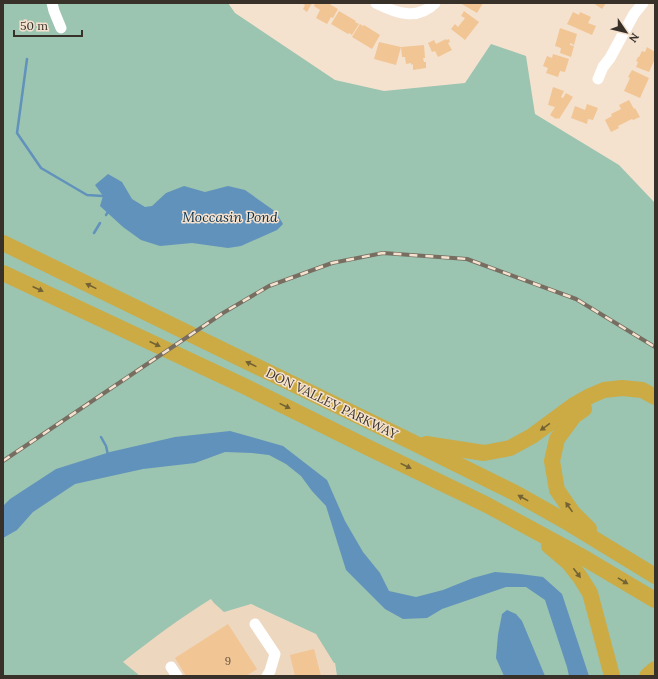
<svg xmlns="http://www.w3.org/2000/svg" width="658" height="679" viewBox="0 0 658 679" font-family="Lora,serif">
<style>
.built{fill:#edd7be}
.green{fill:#9bc4b1}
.water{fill:#6192bb}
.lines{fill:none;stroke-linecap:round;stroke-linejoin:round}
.stream{stroke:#6192bb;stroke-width:2.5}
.building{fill:#f2c595}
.minor{stroke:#fff;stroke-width:11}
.highway{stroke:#ccab44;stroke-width:16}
.rail-casing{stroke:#786d61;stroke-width:4}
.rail{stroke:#f4e2cf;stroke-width:2.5;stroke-dasharray:8;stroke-linecap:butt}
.oneway{fill:#736234}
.labels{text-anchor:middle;stroke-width:3;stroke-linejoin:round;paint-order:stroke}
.number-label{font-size:11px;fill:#665644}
.street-label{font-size:13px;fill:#383129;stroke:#f4e2cf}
.water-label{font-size:14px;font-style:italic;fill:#062e4a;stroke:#f4e2cf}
</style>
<rect width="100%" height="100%" fill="#f4e2cf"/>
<path class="built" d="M223 592 330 640 337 676H115L121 664 157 635 193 610Z"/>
<path class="green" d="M3 3H228L235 13 335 80 384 91 465 83 491 44 526 56 535 114 619 165 655 203V676H337L335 663H334L316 634 251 604 224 612 214 603 211 599C180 618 152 639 123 662L140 676H3Z"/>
<g class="water">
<path d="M108 174 122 182 132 199 145 207 152 206 166 193 184 186 205 192 228 186 245 190 276 212 283 224 277 230 241 246 228 248 192 243 160 246 141 240 123 227 100 206 103 196 95 185Z"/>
<path d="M230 431 283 446 327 480 345 521 363 552 380 573 389 591 416 597 443 590 473 578 495 572 520 574 543 577 562 594 589 676H569L567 667 545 600 526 587H506L442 609 427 618 403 619 385 609 346 570 326 506 312 491 301 476 286 464 269 455 252 453 225 452 195 463 143 469 75 484 33 512 17 530 3 538V506L10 499 56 469 110 452 175 437Z"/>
<path d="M507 610 516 614 522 621 545 676H504L496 658 498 635 502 614Z"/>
</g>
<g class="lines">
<g class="stream">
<path d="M27 59 17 133 41 168 87 195 103 196"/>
<path d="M106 215 108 212"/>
<path d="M94 233 100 223"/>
<path d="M101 437 106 446 108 455"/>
</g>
</g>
<g class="building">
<path d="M301 3H312L307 12 303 9 305 5Z"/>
<path d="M315 3H328L338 9 333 18 331 17 327 24 316 18 320 10 314 6Z"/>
<path d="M460 3H483L477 13Z"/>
<path d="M593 3H606L602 9Z"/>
<path d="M339 11 356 21 355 22 359 24 352 35 349 33 348 34 331 24Z"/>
<path d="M464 11 479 22 465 40 451 29 455 24 458 27 465 18 461 16Z"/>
<path d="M573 12 579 15 580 12 591 17 588 23 596 26 592 35 567 24Z"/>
<path d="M360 24 363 26 364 25 380 35 372 49 352 37Z"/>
<path d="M560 28 577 34 574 45 570 43V45L574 46 571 57 560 53 561 48 555 46Z"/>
<path d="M446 39V40L449 39 450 42 448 43 452 50 438 57 435 51 432 52 428 43 434 40 436 44Z"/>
<path d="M379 42 401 47 396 65 374 59Z"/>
<path d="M424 45 425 58H423L424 62H426V68L413 70V64L411 65V63L406 64 405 57H402L401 47Z"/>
<path d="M647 47 655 52V59L649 72 636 67 638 62 636 61 638 57H639L642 51 645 52Z"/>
<path d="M553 54 569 59 565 72 560 71 558 77 546 73 548 68 543 66 547 56 552 58Z"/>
<path d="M632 70 649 78 640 98 624 91 630 78 628 77Z"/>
<path d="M553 87 564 91 561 97 563 98 566 93 573 97 559 119 557 118 556 119 550 115 555 107 548 105Z"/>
<path d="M629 100 634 109 635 108 640 117 633 120 632 119 618 126 619 128 611 132 605 120 612 116 611 114 621 109 619 105Z"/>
<path d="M587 104 598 108 593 120 588 119 587 124 571 118 575 106 585 110Z"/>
<path d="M228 624 257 669 246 676H186L175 658Z"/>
<path d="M314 649 321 676H295L290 655Z"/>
</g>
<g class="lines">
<g class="minor">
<path d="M52 3 54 11 61 28"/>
<path d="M376 3C396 13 417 21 435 3"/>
<path d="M598 79 603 67 610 58 634 14 643 3"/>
<path d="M255 624 275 654 270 671 267 676"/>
<path d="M171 667 177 676"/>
</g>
<g class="highway">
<path d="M3 243 412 442 517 494 565 521 655 576"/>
<path d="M3 273 244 386 371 449 487 505 579 555 655 600"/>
<path d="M584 409 574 416 557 439 552 461 557 490 573 513 589 529"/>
<path d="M426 444 484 453 510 448 532 436 574 405 590 396 604 390 622 388 642 390 655 397"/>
<path d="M549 546 569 563 580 577 590 593 612 676"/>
<path d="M647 676 655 669"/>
</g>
<defs>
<path id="rail" d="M3 461 223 313 269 286 332 263 383 253 467 259 576 299 655 347"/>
</defs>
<use href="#rail" class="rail-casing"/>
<use href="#rail" class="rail"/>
</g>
<defs><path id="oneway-solid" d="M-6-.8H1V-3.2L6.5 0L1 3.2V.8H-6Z"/></defs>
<g class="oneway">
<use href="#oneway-solid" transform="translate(91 286) rotate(-154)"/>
<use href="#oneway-solid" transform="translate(38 289) rotate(25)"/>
<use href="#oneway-solid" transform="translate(155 344) rotate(25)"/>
<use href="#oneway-solid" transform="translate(251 364) rotate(-154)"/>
<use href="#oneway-solid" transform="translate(285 406) rotate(26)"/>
<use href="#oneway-solid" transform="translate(545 427) rotate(144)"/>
<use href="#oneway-solid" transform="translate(406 466) rotate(26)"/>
<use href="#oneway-solid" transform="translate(523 498) rotate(-151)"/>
<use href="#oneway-solid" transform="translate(569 507) rotate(-125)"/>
<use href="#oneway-solid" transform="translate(577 573) rotate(53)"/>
<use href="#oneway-solid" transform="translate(623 581) rotate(31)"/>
</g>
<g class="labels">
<g class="number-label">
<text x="228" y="665">9</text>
</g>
<g class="street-label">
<text transform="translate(332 403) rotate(26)" y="5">DON VALLEY PARKWAY</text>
</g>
<g class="water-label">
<text x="230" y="222">Moccasin Pond</text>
</g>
</g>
<rect width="658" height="679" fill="none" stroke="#383129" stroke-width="8"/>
<g transform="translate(626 32) rotate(125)" stroke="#f4e2cf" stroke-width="3" paint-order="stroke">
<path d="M0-3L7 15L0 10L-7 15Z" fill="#383129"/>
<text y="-6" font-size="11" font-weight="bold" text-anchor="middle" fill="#383129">N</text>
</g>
<path d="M14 30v6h68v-6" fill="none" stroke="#383129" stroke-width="2"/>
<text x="20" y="30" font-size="12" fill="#383129" stroke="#f4e2cf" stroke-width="3" paint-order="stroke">50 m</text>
</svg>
